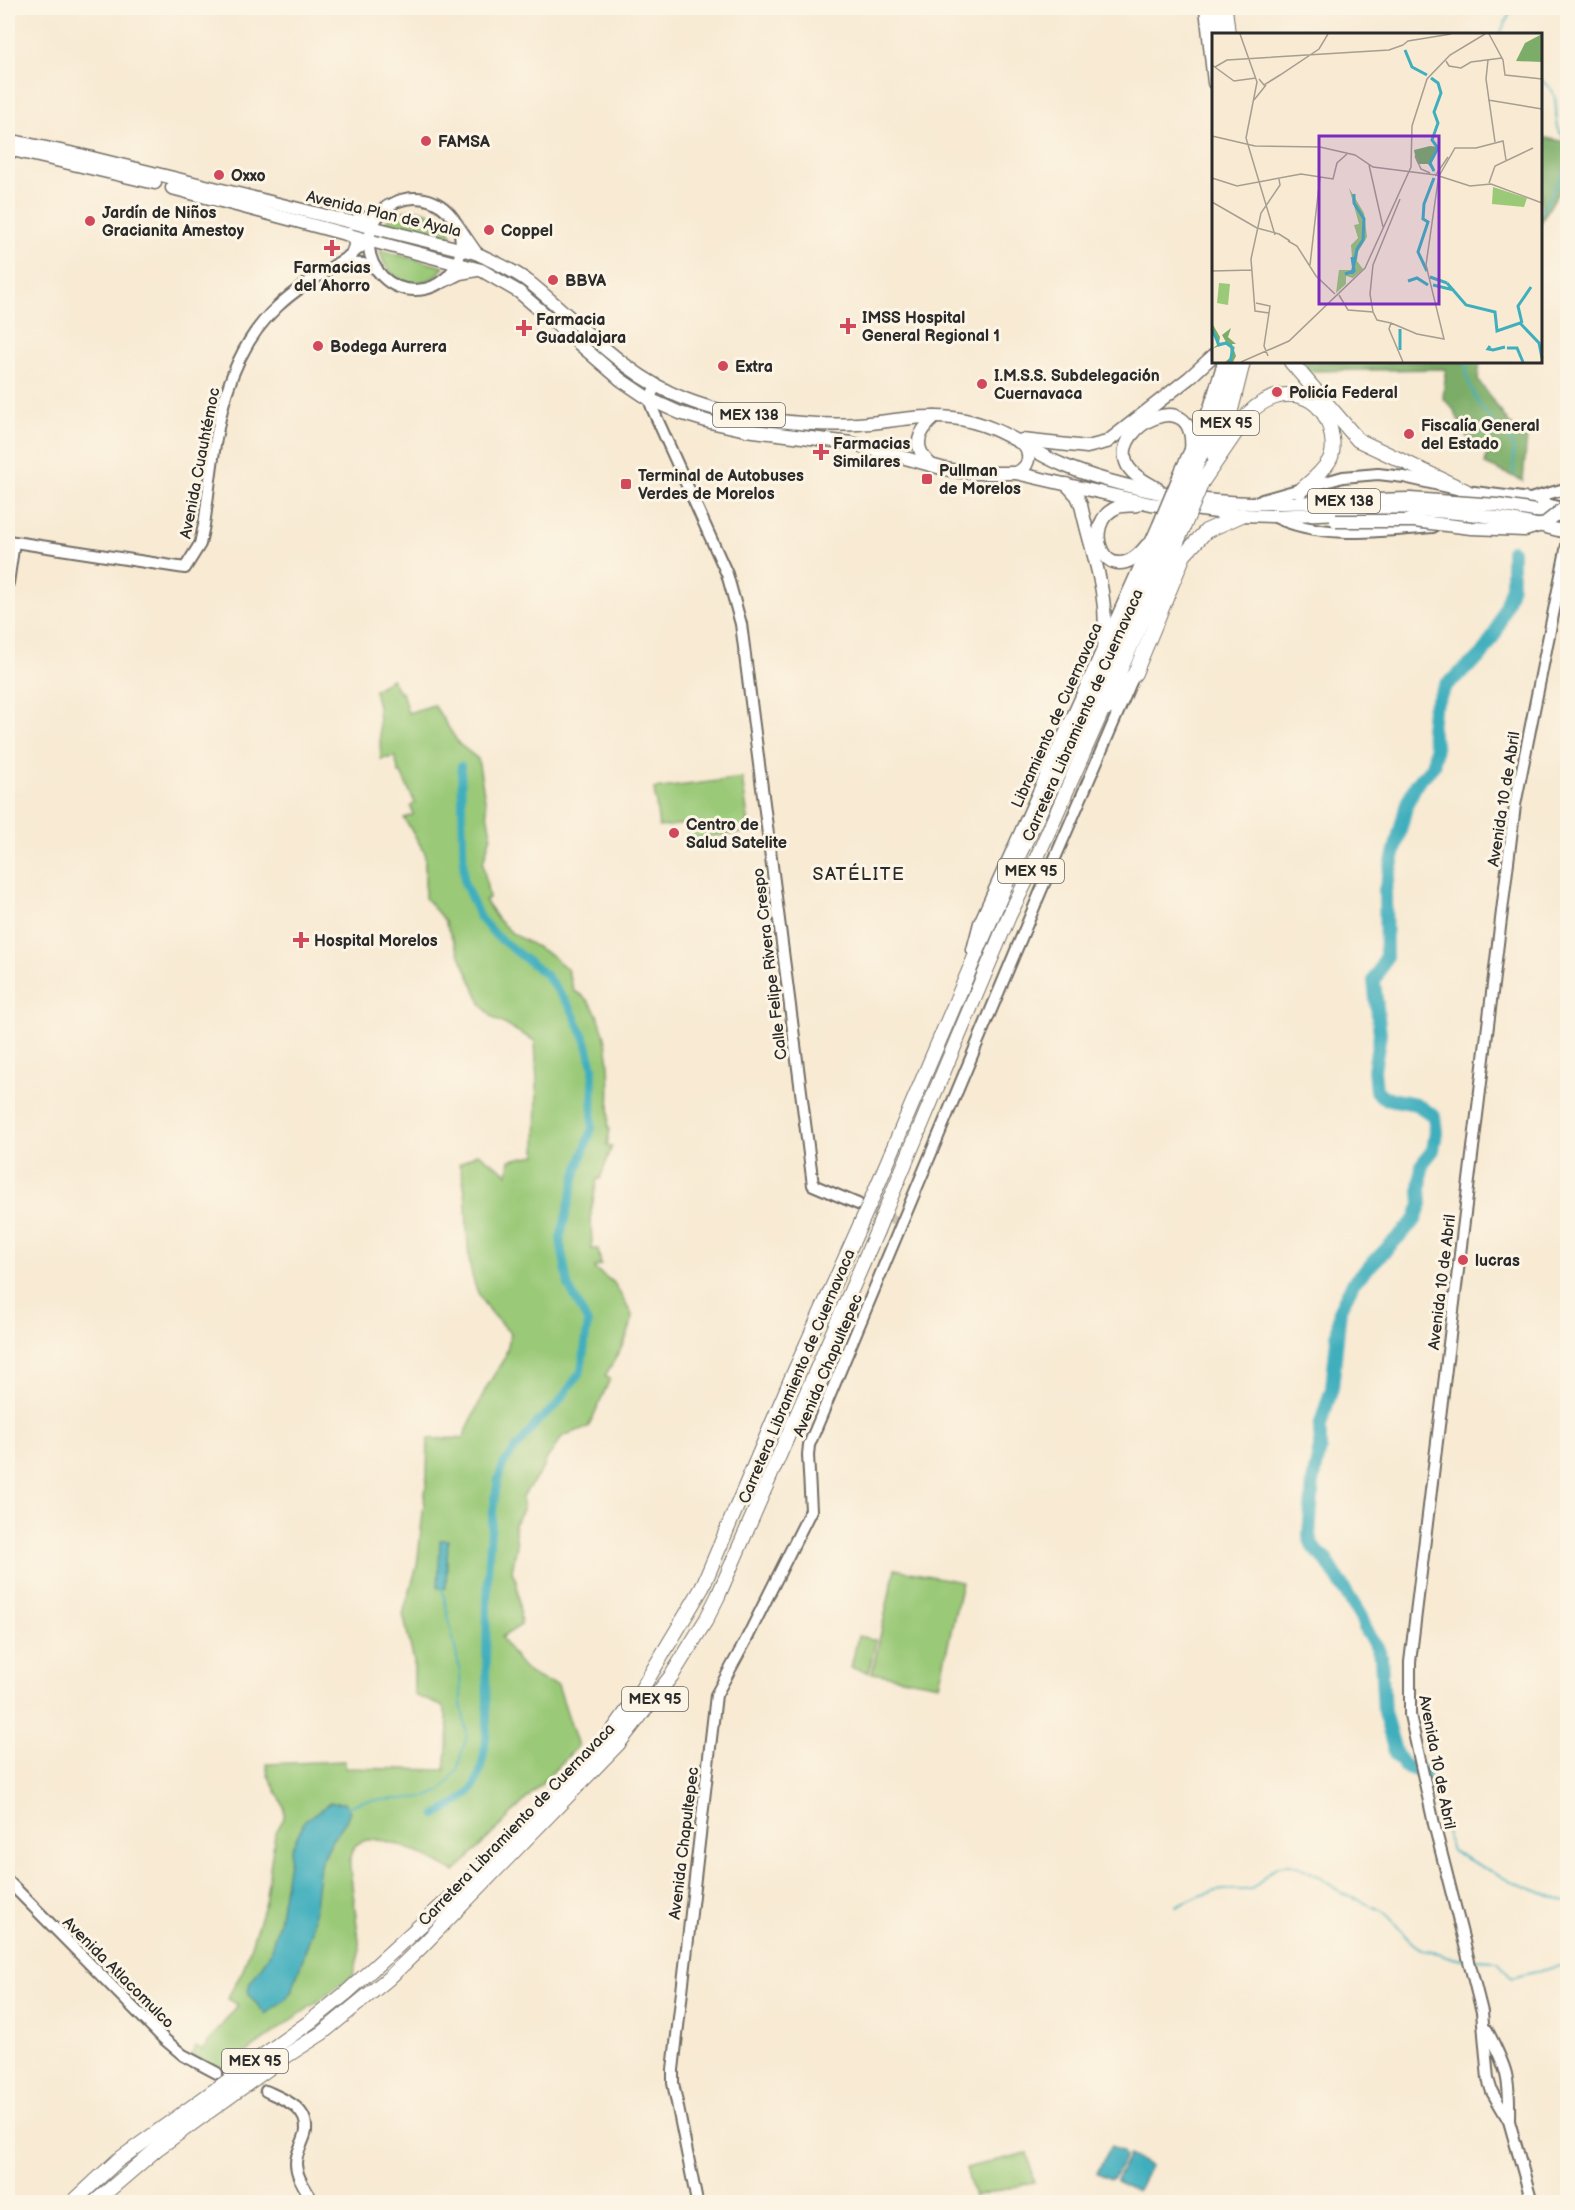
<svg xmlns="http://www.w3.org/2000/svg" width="1575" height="2210" viewBox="0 0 1575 2210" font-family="'Balsamiq Sans',sans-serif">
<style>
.green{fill:#9ac977;stroke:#627a51;stroke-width:1.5}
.forest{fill:#7bad68;stroke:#536c4a;stroke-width:1.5}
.water{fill:#40afbd;stroke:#366d74;stroke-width:1.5}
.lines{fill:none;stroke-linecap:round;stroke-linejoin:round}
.stream{stroke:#40afbd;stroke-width:2}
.canal{stroke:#40afbd;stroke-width:8}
.river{stroke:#40afbd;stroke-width:14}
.secondary-tunnel{stroke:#cfc4b1;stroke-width:10;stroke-dasharray:10 5;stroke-linecap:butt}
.secondary-casing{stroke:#736e66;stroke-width:14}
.primary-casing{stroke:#736e66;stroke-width:15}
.highway-casing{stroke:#736e66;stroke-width:16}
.secondary{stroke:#fff;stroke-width:10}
.primary{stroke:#fff;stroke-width:12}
.highway{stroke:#fff;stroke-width:14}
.primary-bridge-casing{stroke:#736e66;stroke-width:15;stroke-linecap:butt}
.highway-bridge-casing{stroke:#736e66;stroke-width:16;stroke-linecap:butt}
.primary-bridge{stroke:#fff;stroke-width:12}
.highway-bridge{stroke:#fff;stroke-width:14}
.poi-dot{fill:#d1495b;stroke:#fcf5e5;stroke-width:2}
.labels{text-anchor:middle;stroke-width:6;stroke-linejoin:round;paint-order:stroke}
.shield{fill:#fcf5e5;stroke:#6a6863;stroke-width:1.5}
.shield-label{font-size:15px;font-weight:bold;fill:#2b2b2b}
.poi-label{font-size:16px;font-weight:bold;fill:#2b2b2b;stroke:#fcf5e5;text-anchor:start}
.street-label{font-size:16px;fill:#2b2b2b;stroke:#fcf5e5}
.neighbourhood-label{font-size:18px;letter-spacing:1.5px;fill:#2b2b2b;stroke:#fcf5e5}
.inset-river{fill:none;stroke:#40afbd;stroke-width:3}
.inset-road{fill:none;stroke:#a69e90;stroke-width:1.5}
.view{fill:#7b2cbf;fill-opacity:0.15;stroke:#7b2cbf;stroke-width:3}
.inset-edge{fill:none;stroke:#2b2b2b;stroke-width:3}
</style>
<rect width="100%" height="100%" fill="#fcf5e5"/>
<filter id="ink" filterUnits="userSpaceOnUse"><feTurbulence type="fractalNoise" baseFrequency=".0167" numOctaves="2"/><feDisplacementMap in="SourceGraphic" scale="12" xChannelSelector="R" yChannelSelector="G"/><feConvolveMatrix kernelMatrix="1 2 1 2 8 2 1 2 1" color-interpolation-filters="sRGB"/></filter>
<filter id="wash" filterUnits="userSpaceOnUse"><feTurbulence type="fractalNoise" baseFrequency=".008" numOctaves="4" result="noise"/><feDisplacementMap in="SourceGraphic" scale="24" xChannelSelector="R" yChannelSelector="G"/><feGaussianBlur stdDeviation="1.35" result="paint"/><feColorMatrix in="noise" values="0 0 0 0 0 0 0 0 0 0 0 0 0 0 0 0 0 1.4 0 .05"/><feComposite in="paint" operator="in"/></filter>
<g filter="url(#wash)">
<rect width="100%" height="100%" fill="#f8ead3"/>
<g class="green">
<path d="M411 209C433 211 448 220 454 242L383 225C391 215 399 212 411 209Z"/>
<path d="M380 250 444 267C424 295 386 284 380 250Z"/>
<path d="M391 679 400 693 402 692 408 713 434 705 459 744 478 759 491 835 483 863 489 898 485 900 497 919 513 934 551 955 567 969 574 991C615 1009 611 1090 608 1127L610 1129 607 1145 612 1146 600 1179H597L591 1212 592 1249H598L601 1265 595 1267V1269L614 1283 632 1315C632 1335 615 1358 605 1376L610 1379 590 1424 588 1427 563 1436 546 1460 543 1469 522 1497 523 1510 514 1524 517 1545 512 1571 517 1583 521 1625 502 1637C509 1650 518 1662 528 1672 534 1678 550 1682 558 1685L578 1746 455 1872C432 1859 345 1809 350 1868L360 1950 353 1976 223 2069 191 2056 196 2047 202 2050 238 2005 227 1999 243 1970 265 1902 275 1834 284 1818V1807L268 1775 266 1764 345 1761V1768L445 1770 449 1729 444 1707 414 1695V1662L403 1614 417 1566 427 1476 428 1439 463 1438 486 1388 505 1357 511 1334C502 1324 490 1314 483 1302 458 1263 474 1205 459 1164L478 1153 508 1174 510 1160 536 1155 537 1083 535 1041 493 1018 482 1005 444 920 425 898V853L404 818 413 815 411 806 415 803 401 773H399L395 757 381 759 378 706 374 690Z"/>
<path d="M742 778 750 832 690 839 688 824 659 827 654 789Z"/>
<path d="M895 1569 962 1582 939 1685 872 1673Z"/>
<path d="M858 1636 876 1640 869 1672 851 1668Z"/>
<path d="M1027 2153 1034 2182 974 2197 966 2168Z"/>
</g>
<g class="forest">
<path d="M1541 137 1567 142V177L1541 222Z"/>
<path d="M1298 362H1480L1478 380 1509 423 1527 436 1523 481 1485 464 1487 453 1467 437 1453 409 1443 398 1446 369 1305 371Z"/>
</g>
<g class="water">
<path d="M440 1540H448L446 1588H438Z"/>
<path d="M330 1803H344L350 1811 346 1821 332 1840 320 1865 312 1931 292 1991 286 1999 265 2014 250 1996 248 1990 250 1983 269 1955 279 1922 291 1849 305 1820Z"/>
<path d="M1111 2146 1123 2152 1125 2157 1114 2178 1110 2179 1097 2173Z"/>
<path d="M1129 2155 1150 2166 1137 2192 1116 2181Z"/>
</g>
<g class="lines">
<g class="stream">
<path d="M1500 34 1510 13 1515 8"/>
<path d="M1540 80C1562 92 1553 107 1558 127 1559 132 1564 138 1568 143"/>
<path d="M1540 214 1568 165"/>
<path d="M1466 362C1465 389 1483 412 1501 432 1504 435 1509 438 1511 442 1515 447 1513 467 1514 474"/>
<path d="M1428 1777 1452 1851 1501 1877 1568 1903"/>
<path d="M347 1807 364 1801 427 1797 442 1790 457 1770 467 1735 461 1703 460 1671 442 1588"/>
<path d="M1176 1907C1191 1899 1206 1892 1223 1890 1232 1888 1242 1892 1251 1889 1262 1884 1266 1870 1279 1866 1301 1860 1326 1883 1344 1894 1356 1900 1370 1904 1382 1911 1397 1921 1404 1940 1421 1949 1426 1952 1432 1951 1438 1953 1447 1956 1455 1960 1465 1960"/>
<path d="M1473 1960 1498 1961 1511 1978 1568 1964"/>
</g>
<path class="canal" d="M436 1815C449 1807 469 1798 475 1784 492 1746 486 1702 486 1662 487 1601 487 1539 498 1479L504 1463 539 1420 556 1406 581 1371 588 1323 568 1285 560 1239 577 1171 592 1128 593 1067 586 1041 570 1007 546 975 496 936 480 918 471 898 464 882 461 766"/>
<path class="river" d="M1424 1773 1404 1766 1396 1755 1384 1712 1381 1657 1377 1647 1367 1633 1361 1617 1327 1561 1313 1547 1309 1536 1313 1482 1320 1448V1426L1332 1388 1340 1309 1353 1283 1415 1220 1421 1204 1420 1189 1422 1164 1433 1150 1436 1132 1434 1116 1416 1104 1384 1098 1376 1091 1374 1070 1380 1034 1374 981 1386 957 1385 890 1407 803 1417 783 1433 766 1436 747 1431 729 1433 709 1446 685 1482 655 1497 630 1512 586V551"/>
</g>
</g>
<g filter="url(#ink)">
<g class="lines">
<g class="secondary-tunnel">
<path d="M861 1206 898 1222"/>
<path d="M217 2073 266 2091"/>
</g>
<defs>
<g id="secondary">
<circle cx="415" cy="244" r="46"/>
<path d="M338 263 363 264 377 269"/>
<path d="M656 386 649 399 653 410 727 574 741 624 813 1185 858 1204"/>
<path d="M1533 498 1568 488"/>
<path d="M1262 500 1343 477 1378 474 1404 477 1466 491 1530 499 1568 510"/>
<path d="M1273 516C1321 540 1382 531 1433 527"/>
<path d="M8 541 185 568 200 544 204 525C215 450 217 363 277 307 305 280 341 265 370 240"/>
<path d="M8 583 14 542"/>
<path d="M8 1881 164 2039 183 2055 217 2073"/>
<path d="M1487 2030C1507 2069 1510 2077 1509 2120"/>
<path d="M266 2091C283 2099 308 2107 306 2131 304 2142 296 2152 296 2163 296 2177 307 2191 313 2202"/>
<path d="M697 2202 673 2083V2070L716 1695 745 1642 811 1510 808 1455 809 1445 1040 893 1131 682"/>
<path d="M1532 2202 1509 2121 1492 2092 1488 2079 1482 2012 1434 1824 1410 1715V1662L1515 805 1568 540"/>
</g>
<g id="primary">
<path d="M1206 8 1214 83"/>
<path d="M8 140 80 155 476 253C494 262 514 270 529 282 579 322 624 376 685 399 733 418 807 427 858 424 889 422 922 414 953 418 1000 424 1023 448 1063 465 1077 471 1092 476 1106 480 1152 493 1202 502 1250 503 1303 504 1357 500 1410 499"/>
<path d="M8 149 155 183"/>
<path d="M172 188 481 270 519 292 621 380 649 399 680 413 710 422 746 430 851 443 945 469 969 473H1016L1151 504 1242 515 1273 516 1411 510"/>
<path d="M355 221 376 215 389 206"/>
<path d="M456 224 476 253"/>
<path d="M349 234 356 243 352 254"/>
<path d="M442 282 460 273 477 270"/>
<path d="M1022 440 1087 447 1107 442 1189 378 1214 355"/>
<path d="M929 463C912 446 918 432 935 417"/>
<path d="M1016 473C1029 467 1031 457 1025 445"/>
<path d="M1179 476 1210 408 1224 362"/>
<path d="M1066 484 1077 496 1081 505C1091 553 1109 591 1104 642"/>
<path d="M1158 489C1147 482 1130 475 1126 462 1113 426 1197 383 1191 451"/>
<path d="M1137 505C1131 506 1123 505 1118 507 1078 522 1106 597 1147 545"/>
<path d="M1535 511 1568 519"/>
<path d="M973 950 980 923 1159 525"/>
</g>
<g id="highway">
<path d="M1215 8 1217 34"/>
<path d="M1225 8 1228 34"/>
<path d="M1291 362 1358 440 1466 491"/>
<path d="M1214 456 1230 414 1243 362"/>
<path d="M1190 480 1219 410 1232 362"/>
<path d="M1202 482 1249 413C1281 382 1326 391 1332 438 1333 445 1333 455 1329 461 1322 473 1310 482 1300 491"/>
<path d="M1108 708 1135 673 1184 555 1206 531 1242 515"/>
<path d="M870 1203 1014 865 1116 654 1169 529"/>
<path d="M885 1211 1009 916 1030 873 1181 533"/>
<path d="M73 2202 117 2161 311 2021 346 1993 446 1902 548 1802 612 1732 637 1697 702 1588 792 1377 861 1223"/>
<path d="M95 2202 158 2148 283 2058 322 2033 389 1978 423 1945 618 1744 672 1675 706 1620 718 1596 877 1231"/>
</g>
</defs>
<use href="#secondary" class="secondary-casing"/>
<use href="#primary" class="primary-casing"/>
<use href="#highway" class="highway-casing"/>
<use href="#secondary" class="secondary"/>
<use href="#primary" class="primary"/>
<use href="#highway" class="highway"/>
<defs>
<g id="primary-bridge">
<path d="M1410 499 1497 505 1535 511"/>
<path d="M1411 510C1463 512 1515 518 1566 532"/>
<path d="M1336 521H1414L1471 528 1525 530 1544 524 1568 505"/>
<path d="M1159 525 1179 477"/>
</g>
<g id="highway-bridge">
<path d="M1169 529 1190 480"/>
<path d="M1181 533 1202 482"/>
<path d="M861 1223 870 1203"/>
<path d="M877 1231 885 1211"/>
</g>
</defs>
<use href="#primary-bridge" class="primary-bridge-casing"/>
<use href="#highway-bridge" class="highway-bridge-casing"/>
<use href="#primary-bridge" class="primary-bridge"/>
<use href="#highway-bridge" class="highway-bridge"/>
</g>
</g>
<g class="poi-dot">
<circle cx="426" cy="141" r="6"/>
<circle cx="219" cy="175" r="6"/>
<circle cx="90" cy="221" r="6"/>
<circle cx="489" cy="230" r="6"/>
<path d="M329 239h6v6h6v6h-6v6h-6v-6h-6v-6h6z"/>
<circle cx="553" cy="280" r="6"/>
<path d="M845 317h6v6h6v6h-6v6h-6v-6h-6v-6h6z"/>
<path d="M521 319h6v6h6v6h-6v6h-6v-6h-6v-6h6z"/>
<circle cx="318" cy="346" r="6"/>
<circle cx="723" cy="366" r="6"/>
<circle cx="982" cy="384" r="6"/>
<circle cx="1277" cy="392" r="6"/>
<circle cx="1409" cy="434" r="6"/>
<path d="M818 443h6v6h6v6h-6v6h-6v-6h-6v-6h6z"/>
<rect x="921" y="473" width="12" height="12" rx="3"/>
<rect x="620" y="478" width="12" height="12" rx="3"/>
<circle cx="674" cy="833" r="6"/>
<path d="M298 931h6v6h6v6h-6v6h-6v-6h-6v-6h6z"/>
<circle cx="1463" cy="1260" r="6"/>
</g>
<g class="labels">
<g class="shield">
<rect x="713" y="403" width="72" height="24" rx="4.5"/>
<rect x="1193" y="411" width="66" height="24" rx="4.5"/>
<rect x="1308" y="489" width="72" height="24" rx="4.5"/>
<rect x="998" y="859" width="66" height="24" rx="4.5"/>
<rect x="622" y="1687" width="66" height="24" rx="4.5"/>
<rect x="222" y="2049" width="66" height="24" rx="4.5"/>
</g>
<g class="shield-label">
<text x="749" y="420">MEX 138</text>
<text x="1226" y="428">MEX 95</text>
<text x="1344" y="506">MEX 138</text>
<text x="1031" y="876">MEX 95</text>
<text x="655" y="1704">MEX 95</text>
<text x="255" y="2066">MEX 95</text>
</g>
<g class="poi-label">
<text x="438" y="147">FAMSA</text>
<text x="231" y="181">Oxxo</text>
<text x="102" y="218">Jardín de Niños<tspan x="102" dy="18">Gracianita Amestoy</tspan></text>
<text x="501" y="236">Coppel</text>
<text x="332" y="273" text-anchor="middle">Farmacias<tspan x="332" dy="18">del Ahorro</tspan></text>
<text x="565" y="286">BBVA</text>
<text x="862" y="323">IMSS Hospital<tspan x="862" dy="18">General Regional 1</tspan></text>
<text x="536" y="325">Farmacia<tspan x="536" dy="18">Guadalajara</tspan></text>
<text x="330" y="352">Bodega Aurrera</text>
<text x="735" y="372">Extra</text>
<text x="994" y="381">I.M.S.S. Subdelegación<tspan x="994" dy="18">Cuernavaca</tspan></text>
<text x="1289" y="398">Policía Federal</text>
<text x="1421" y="431">Fiscalía General<tspan x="1421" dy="18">del Estado</tspan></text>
<text x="833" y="449">Farmacias<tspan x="833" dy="18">Similares</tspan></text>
<text x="939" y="476">Pullman<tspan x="939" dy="18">de Morelos</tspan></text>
<text x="638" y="481">Terminal de Autobuses<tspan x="638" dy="18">Verdes de Morelos</tspan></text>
<text x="686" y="830">Centro de<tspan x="686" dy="18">Salud Satelite</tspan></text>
<text x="314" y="946">Hospital Morelos</text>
<text x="1475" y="1266">lucras</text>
</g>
<g class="street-label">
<text transform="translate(384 213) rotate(13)" y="6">Avenida Plan de Ayala</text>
<text transform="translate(199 463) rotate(-79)" y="6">Avenida Cuauhtémoc</text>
<text transform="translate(1056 715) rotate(-66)" y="6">Libramiento de Cuernavaca</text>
<text transform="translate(1082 715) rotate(-66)" y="6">Carretera Libramiento de Cuernavaca</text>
<text transform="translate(1503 799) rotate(-81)" y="6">Avenida 10 de Abril</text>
<text transform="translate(769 964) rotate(-97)" y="6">Calle Felipe Rivera Crespo</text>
<text transform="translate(1441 1282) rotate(-83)" y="6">Avenida 10 de Abril</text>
<text transform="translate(827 1365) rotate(-67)" y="6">Avenida Chapultepec</text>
<text transform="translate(796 1376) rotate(-67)" y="6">Carretera Libramiento de Cuernavaca</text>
<text transform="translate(1438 1762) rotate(79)" y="6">Avenida 10 de Abril</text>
<text transform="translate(516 1824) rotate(-46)" y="6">Carretera Libramiento de Cuernavaca</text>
<text transform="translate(683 1843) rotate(-83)" y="6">Avenida Chapultepec</text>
<text transform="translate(119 1972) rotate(45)" y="6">Avenida Atlacomulco</text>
</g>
<g class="neighbourhood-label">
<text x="859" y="880">SATÉLITE</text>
</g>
</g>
<g transform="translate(1212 33)">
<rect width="330" height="330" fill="#f8ead3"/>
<path d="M281 154 315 165 312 174 280 171ZM137 155 152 180 155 204 146 219 145 228 151 236 141 245 134 243V251L124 260 127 237H141L139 212 146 205 142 192 147 191ZM7 250 18 251 16 272 5 270Z" fill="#9ac977"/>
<path d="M330 1V29L304 28 313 10ZM218 113 227 114 219 129 223 140 216 131H206L204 127 202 117ZM0 290 8 304 7 310 14 309 10 302 19 295 16 304 24 311H20L24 323 21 329H13L19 324 18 313 12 311 0 316 5 312Z" fill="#7bad68"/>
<path class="inset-river" d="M193 17 200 34 215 42M219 45 226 50 229 60 222 79 226 90 220 107 226 115 218 130 222 138M215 238 206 219 216 189 211 186 212 171 222 145M133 241 142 238 140 224M140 241 145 216 151 207 152 186 142 170V161M218 244 235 250M196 248 205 245 216 252M235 250 254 272 283 279 285 298 308 290 327 310 330 325M221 252 242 257M310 290 306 273 319 254M0 296 7 312 14 310 21 315 18 329M188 296V317M278 313 276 316 281 317 293 314M295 315H305L311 329"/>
<path class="inset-road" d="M28 1 45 49 34 105 63 202M277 1 291 27 293 42 330 46M191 12 196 8 239 1M276 27 274 46 283 109M234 28 237 33 249 35 259 29 290 25M0 32 22 48 44 45M3 34 15 27 177 17 191 12M47 46 52 52 68 42 107 16 116 1M42 67 54 52M276 67 330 76M0 103 43 113 108 114 143 122 161 134 224 142 258 153 279 151 330 170M203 123 209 136 218 140M157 132 171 194M223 143 236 124M227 143 243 115H264L291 108 294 127M0 145 25 153 89 141 121 146 125 130 135 121M277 150 283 133 321 115M0 169 45 195 67 201 78 208M76 208 85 213 104 243 123 261M98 232 108 144M0 238 40 237M127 262 136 277 161 279 165 287 179 290 177 296 191 329M44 270 58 273 52 313 56 323M161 279 158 261 161 232 188 166M57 280 43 278 39 226 49 180 68 152 67 146M179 290 205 301 232 306 214 232 227 141M29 329 77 308 153 235 199 134 200 93 215 46 238 22 273 1"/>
<path class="view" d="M107 103H227V271H107Z"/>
<rect width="330" height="330" class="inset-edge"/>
</g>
<rect width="1575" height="2210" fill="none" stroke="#fcf5e5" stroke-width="30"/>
</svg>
